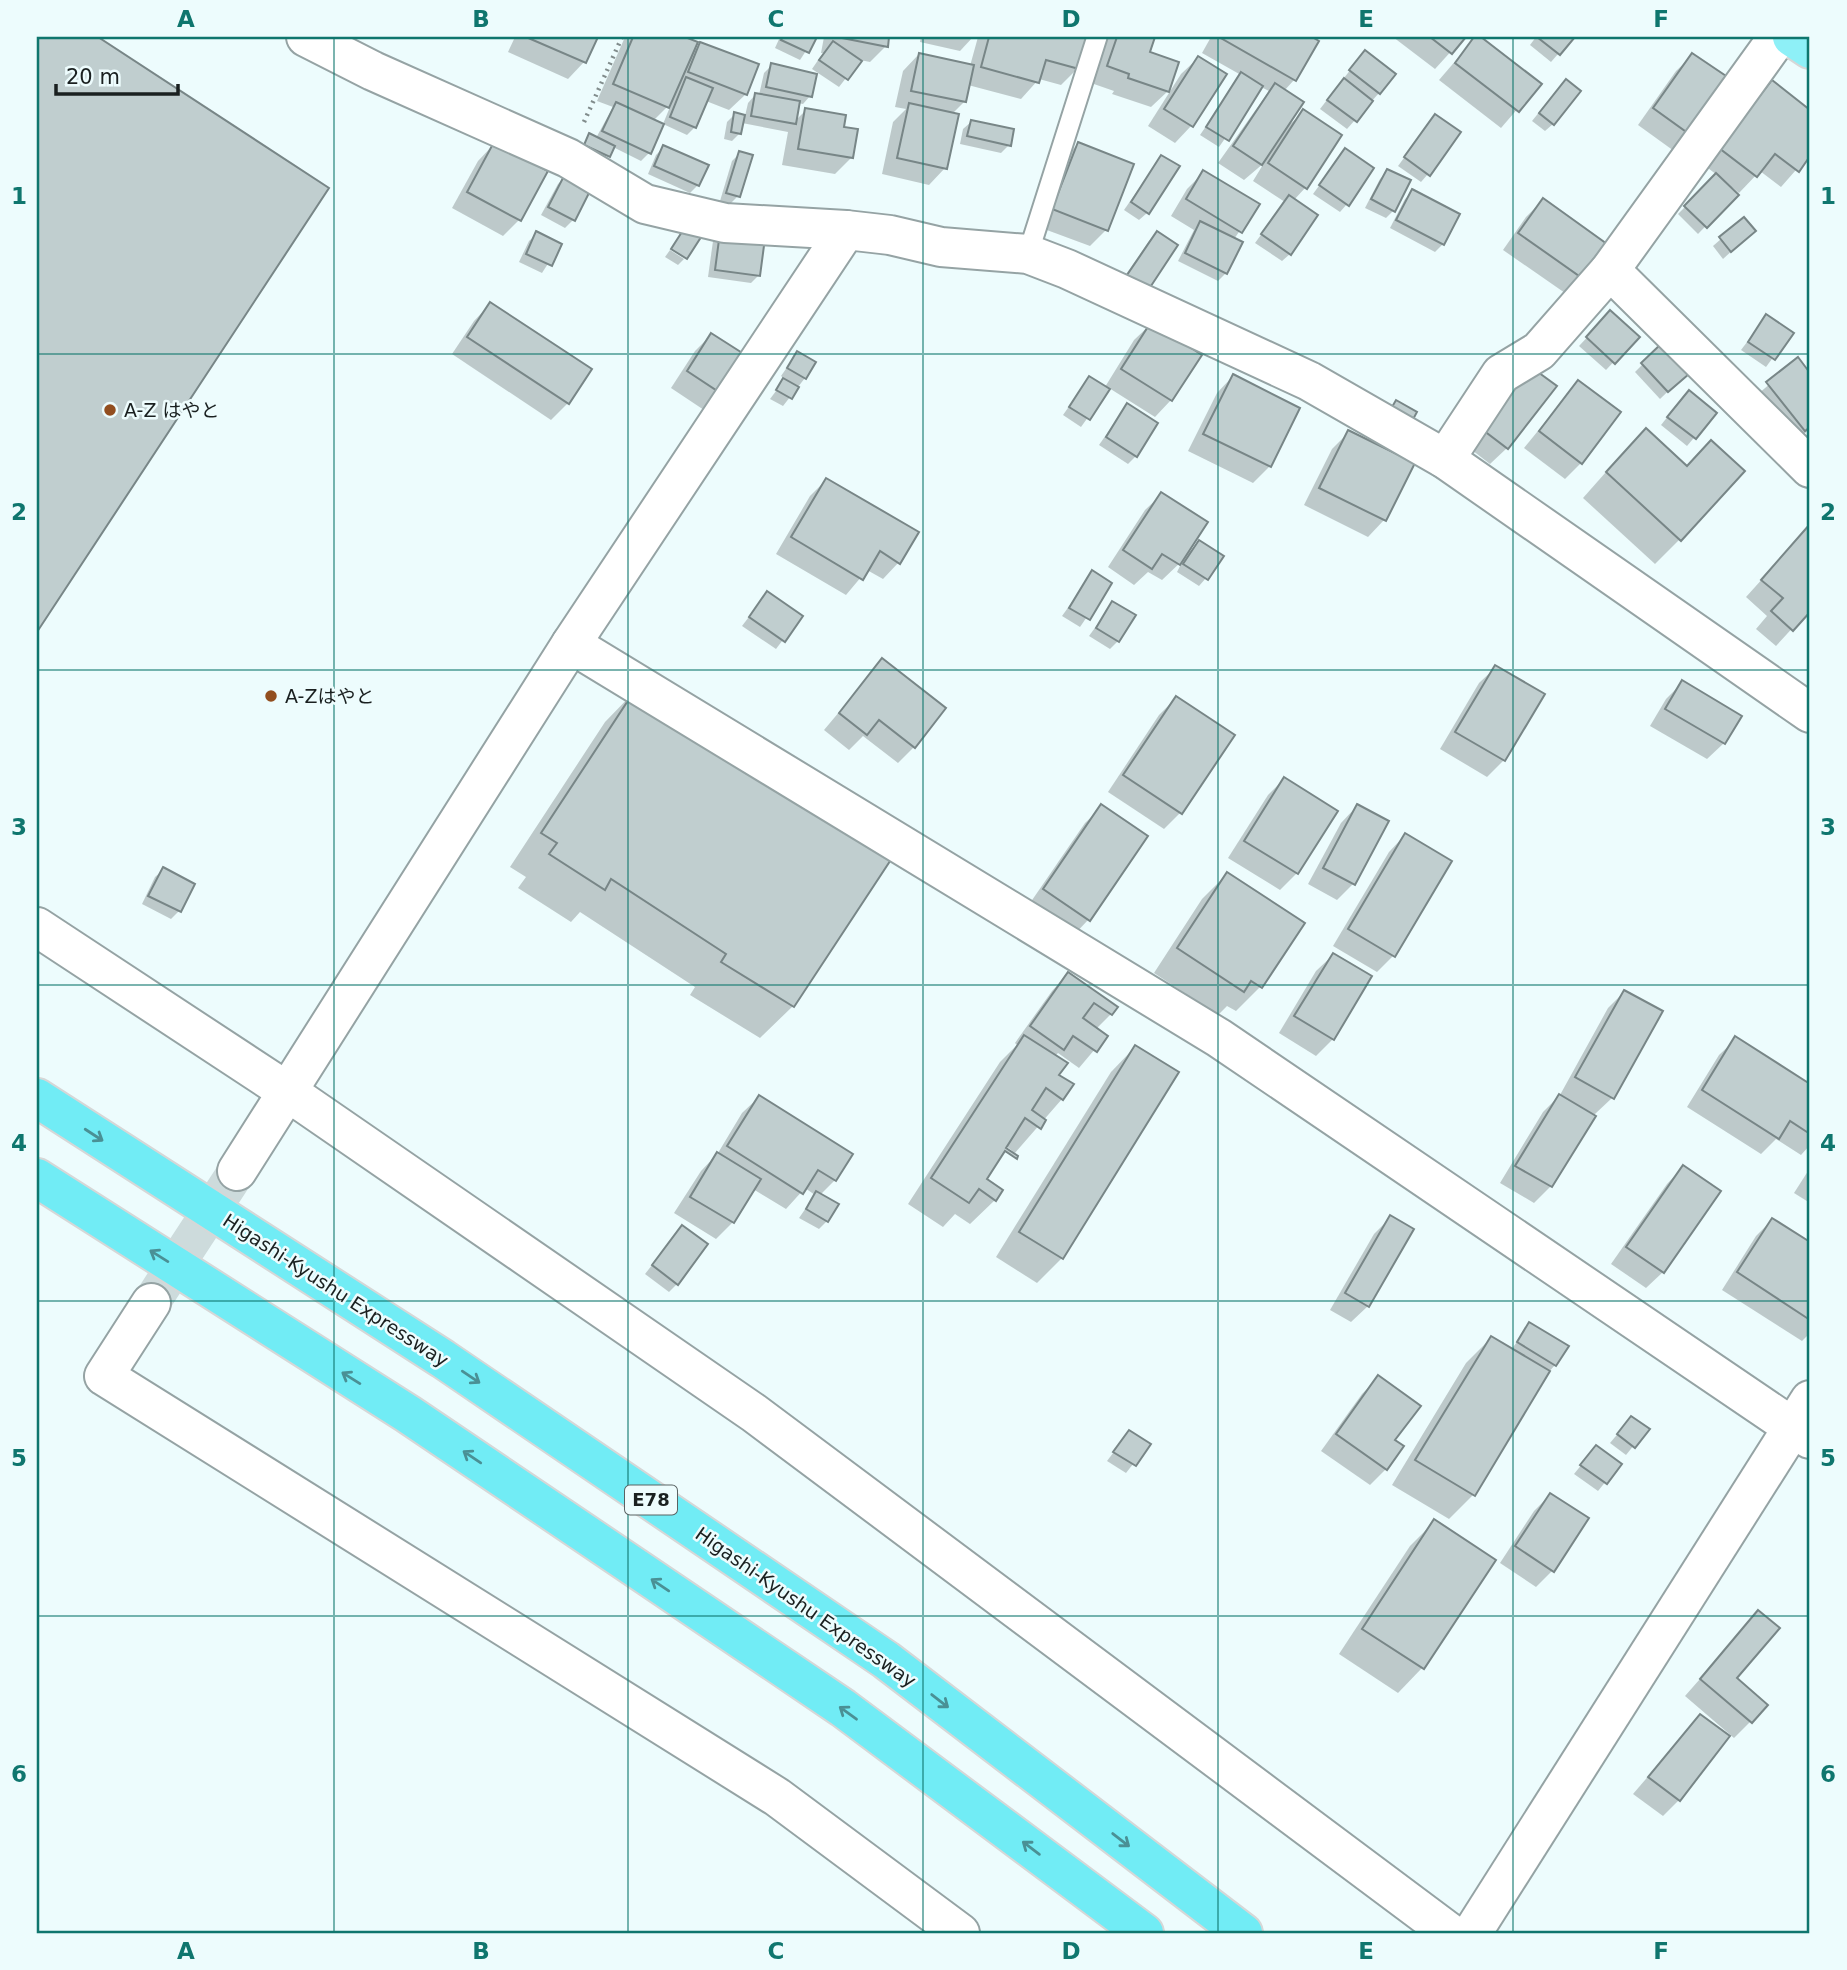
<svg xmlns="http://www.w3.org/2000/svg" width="1847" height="1970" viewBox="0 0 1847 1970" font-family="'DejaVu Sans','Noto Sans JP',sans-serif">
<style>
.shadow{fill:#0003}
.building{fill:#c0cecf;stroke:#788687;stroke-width:2}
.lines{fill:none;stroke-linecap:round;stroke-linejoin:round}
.minor-tunnel{stroke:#cddbdc;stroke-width:38;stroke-dasharray:38 19;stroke-linecap:butt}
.service-casing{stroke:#95a3a4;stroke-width:23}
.minor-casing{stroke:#95a3a4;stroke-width:42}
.tertiary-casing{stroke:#95a3a4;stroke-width:42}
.trunk-casing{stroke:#d6d7d7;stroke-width:42}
.motorway-casing{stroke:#d6d7d7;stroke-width:42}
.path{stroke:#818c8c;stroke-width:4.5;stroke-dasharray:2 5;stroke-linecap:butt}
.service{stroke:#fff;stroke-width:19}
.minor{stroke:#fff;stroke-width:38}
.tertiary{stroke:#fff;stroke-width:38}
.trunk{stroke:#8ef0f7;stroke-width:38}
.motorway{stroke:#71ecf5;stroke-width:38}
.oneway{stroke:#4a9095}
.grid{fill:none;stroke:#0f766e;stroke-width:2;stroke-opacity:0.55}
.poi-dot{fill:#924e1f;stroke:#edfcfd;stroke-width:2.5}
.labels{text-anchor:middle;stroke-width:5;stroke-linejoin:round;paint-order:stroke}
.shield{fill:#edfcfd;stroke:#596262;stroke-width:2}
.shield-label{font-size:18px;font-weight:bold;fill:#1a2020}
.poi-label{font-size:19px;fill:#1a2020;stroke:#edfcfd;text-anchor:start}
.street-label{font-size:19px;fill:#1a2020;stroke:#edfcfd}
.neatline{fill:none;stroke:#0f766e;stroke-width:2.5}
.grid-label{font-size:23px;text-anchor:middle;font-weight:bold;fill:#0f766e}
</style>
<rect width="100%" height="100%" fill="#edfcfd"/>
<g class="shadow">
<path d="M37 37H94L326 188 37 628Z"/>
<path d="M515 37H596L584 62 568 79 508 52Z"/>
<path d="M625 37H680L695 43 691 53 701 44 746 94 729 110 706 101 695 127 687 135 663 124 672 102 653 121 649 153 641 161 613 147 601 164 578 153 590 136 596 138 613 107 597 101Z"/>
<path d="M780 37H815L800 60 775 48Z"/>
<path d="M824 37H888L886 46 870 62 860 60 839 87 812 69 823 53H821Z"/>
<path d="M921 37H973L960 51 920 42Z"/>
<path d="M978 37H1086L1078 68 1061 85 1039 79 1021 99 968 85 965 101 952 114 945 168 929 185 882 174 893 122 906 109 895 107 903 71 919 54 970 66Z"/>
<path d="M1107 37H1154L1148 53 1168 91 1151 107 1112 94 1114 91 1091 83Z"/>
<path d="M1211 37H1308L1317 42 1294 80 1284 91 1285 128 1304 112 1340 135 1305 188 1294 200 1290 254 1282 261 1255 243 1285 202 1253 181 1264 163 1244 180 1218 163 1269 91 1261 87 1219 147 1200 135 1241 75 1202 53Z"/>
<path d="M1393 37H1464L1435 69Z"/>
<path d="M1476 37 1539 84 1501 128 1439 80Z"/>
<path d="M1536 37H1573L1551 62 1530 45Z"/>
<path d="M1693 55 1690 134 1674 151 1638 125 1676 71Z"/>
<path d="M1198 58 1224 75 1191 126 1175 143 1148 126 1181 74Z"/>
<path d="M1358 60 1379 93 1347 129 1320 109Z"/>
<path d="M772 65 810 96 803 104 798 103 794 122 806 110 842 128 851 158 835 174 782 165 788 132 742 123 740 133 732 141 724 139 727 122 735 114 745 116 748 103 755 95H759L764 73Z"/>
<path d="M1772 83 1810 113V154L1781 187 1760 171 1739 193 1732 187 1736 195 1698 234 1678 214 1717 175 1704 165Z"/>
<path d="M1558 89 1553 124 1545 131 1532 121Z"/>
<path d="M1435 116 1428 174 1421 182 1398 166Z"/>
<path d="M971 122 1009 145 1001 153 960 144 963 129Z"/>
<path d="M494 144 519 220 503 236 452 208 478 161Z"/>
<path d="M1078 144 1106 230 1090 246 1036 226 1062 160Z"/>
<path d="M664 147 698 185 690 193 648 174 656 155Z"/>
<path d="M1345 150 1347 204 1340 212 1313 194Z"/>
<path d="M740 153 738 196 730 204 720 201 732 161Z"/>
<path d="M1161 157 1147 213 1139 220 1124 210Z"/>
<path d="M1388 171 1393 211 1386 218 1365 208 1380 179Z"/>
<path d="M1203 173 1258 205 1234 239 1226 273 1218 281 1178 261 1194 230 1171 216 1187 189Z"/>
<path d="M566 176 573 220 565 228 541 215 558 184Z"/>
<path d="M1413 192 1443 244 1435 252 1390 228 1405 199Z"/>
<path d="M1543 200 1581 277 1565 293 1503 250 1526 217Z"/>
<path d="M1157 233 1147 288 1120 283 1149 241Z"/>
<path d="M537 234 560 245 542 273 519 262 529 241Z"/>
<path d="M721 234 759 275 751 283 708 277 713 241Z"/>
<path d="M1746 238 1723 259 1713 246 1721 239Z"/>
<path d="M670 250 684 259 678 265 665 257Z"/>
<path d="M490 304 568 403 551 420 452 354 474 321Z"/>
<path d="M1610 313 1637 337 1606 370 1579 346Z"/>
<path d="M1766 317 1791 333 1766 367 1741 350Z"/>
<path d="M1151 324 1171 400 1155 417 1109 388 1081 427 1063 415 1089 378 1105 387 1134 340Z"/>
<path d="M711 335 744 357 704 410 671 388 695 351Z"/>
<path d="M1661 346 1686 374 1660 399 1635 372Z"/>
<path d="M797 353 805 378 783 406 770 399 785 379 781 376Z"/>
<path d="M1798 360 1810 376V429L1788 447 1751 400Z"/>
<path d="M1531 369 1507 448 1490 464 1468 447Z"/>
<path d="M1233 376 1270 466 1253 483 1188 451 1217 393Z"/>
<path d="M1578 382 1581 463 1565 479 1524 448Z"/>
<path d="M1681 400 1715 413 1687 446 1661 425Z"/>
<path d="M1127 405 1136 456 1128 464 1099 445Z"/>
<path d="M1349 432 1412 464 1384 520 1368 537 1304 505 1332 449Z"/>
<path d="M1621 455 1680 539 1655 564 1583 498Z"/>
<path d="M826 480 899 562 883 579 867 570 846 595 776 554 810 496Z"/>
<path d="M1162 494 1187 554 1199 542 1206 578 1199 586 1177 572 1183 560 1162 580 1148 572 1134 585 1108 567 1145 510Z"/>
<path d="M1810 526V609L1776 646 1756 629 1767 616 1746 597Z"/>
<path d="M1093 573 1110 583 1080 627 1062 616Z"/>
<path d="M767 593 801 616 776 649 742 626Z"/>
<path d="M1113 603 1118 641 1110 649 1089 636Z"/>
<path d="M882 661 914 747 898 763 863 736 849 750 824 730Z"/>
<path d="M1496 667 1543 695 1504 760 1487 777 1440 749 1479 683Z"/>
<path d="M1683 682 1724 743 1707 759 1650 726 1666 699Z"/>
<path d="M637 689 793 1006 760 1038 690 995 695 987 580 912 571 922 518 888 526 877 510 867 605 722Z"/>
<path d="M1176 698 1180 813 1164 829 1108 792 1159 715Z"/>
<path d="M1284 779 1335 811 1297 873 1280 890 1228 858 1268 795Z"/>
<path d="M1357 806 1353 884 1337 900 1308 884 1341 823Z"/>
<path d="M1102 807 1145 837 1088 920 1072 937 1028 906 1085 823Z"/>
<path d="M1405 835 1450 861 1393 956 1377 972 1333 946 1389 852Z"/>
<path d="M163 870 193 885 179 911 171 919 142 904 155 877Z"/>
<path d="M1227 874 1261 986 1236 1011 1227 1006 1218 1015 1154 973 1202 899Z"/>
<path d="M1333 955 1370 977 1333 1039 1316 1056 1279 1033 1316 971Z"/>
<path d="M1068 974 1111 1014 1096 1029 1106 1036 1079 1068 1058 1053 1055 1056 1062 1099 1015 1153 1006 1146 984 1180 995 1200 970 1224 955 1214 943 1227 908 1204 1000 1062 1017 1045 1015 1043 1052 991Z"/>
<path d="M1624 992 1612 1098 1595 1114 1551 1186 1534 1203 1500 1183 1543 1112 1560 1095 1608 1008Z"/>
<path d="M1736 1039 1810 1086V1145L1801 1155 1776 1139 1761 1154 1687 1107 1719 1055Z"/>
<path d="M1135 1047 1177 1072 1062 1258 1037 1283 996 1257 1111 1072Z"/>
<path d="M759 1097 851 1155 835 1180 820 1195 827 1221 819 1229 799 1218 815 1195 805 1188 786 1209 753 1189 733 1222 716 1239 674 1213 701 1171 718 1153 742 1113Z"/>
<path d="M1683 1167 1663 1272 1646 1288 1611 1264 1667 1184Z"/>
<path d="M1810 1168V1203L1794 1193Z"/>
<path d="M1390 1218 1368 1306 1351 1322 1330 1310 1374 1234Z"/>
<path d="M1772 1220 1810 1244V1333L1802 1341 1722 1290 1756 1236Z"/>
<path d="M682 1227 677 1284 669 1292 645 1274Z"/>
<path d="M1530 1324 1555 1365 1547 1374 1474 1494 1449 1519 1392 1485 1466 1363 1491 1338 1511 1350Z"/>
<path d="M1378 1378 1393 1441 1386 1469 1370 1485 1321 1451 1362 1394Z"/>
<path d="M1631 1418 1647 1429 1626 1455 1610 1443Z"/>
<path d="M1129 1432 1148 1445 1126 1473 1107 1461Z"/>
<path d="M1596 1447 1620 1464 1598 1491 1574 1474Z"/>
<path d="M1550 1495 1552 1571 1536 1587 1500 1563 1534 1511Z"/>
<path d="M1434 1522 1493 1560 1422 1668 1398 1693 1339 1654 1410 1546Z"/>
<path d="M1758 1613 1734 1678 1751 1721 1734 1738 1685 1696Z"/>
<path d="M1700 1716 1679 1800 1663 1816 1633 1794Z"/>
</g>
<g class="building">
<path d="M37 37H98L329 188 37 632Z"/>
<path d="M526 37H598L586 63Z"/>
<path d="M633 37H685L698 42 669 108 613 84Z"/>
<path d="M783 37H817L809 53 781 40Z"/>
<path d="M837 37H889L888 47Z"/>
<path d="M989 37H1088L1079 69 1046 60 1039 83 981 67Z"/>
<path d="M1117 37H1155L1150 52 1179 62 1169 92 1128 78 1129 74 1107 66Z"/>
<path d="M1219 37H1312L1319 41 1296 81Z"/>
<path d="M1430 37H1466L1452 54Z"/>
<path d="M1474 37H1481L1542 84 1519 112 1455 63Z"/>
<path d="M1537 37H1575L1560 55Z"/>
<path d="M833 41 862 61 848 80 819 60Z"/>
<path d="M700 42 759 64 747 95 688 72Z"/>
<path d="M1365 50 1396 74 1380 94 1349 70Z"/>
<path d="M919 53 974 65 966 102 911 91Z"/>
<path d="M1692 53 1732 80 1692 136 1653 108Z"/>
<path d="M1198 56 1227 74 1193 127 1164 109Z"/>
<path d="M771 63 817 74 812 97 766 87Z"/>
<path d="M1241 72 1263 86 1229 141 1206 127Z"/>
<path d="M686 77 713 88 696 128 670 117Z"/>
<path d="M1344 78 1373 101 1357 122 1327 100Z"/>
<path d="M1566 79 1581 91 1554 125 1539 113Z"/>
<path d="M1772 80 1810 110V156L1799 172 1775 154 1757 177 1719 148Z"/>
<path d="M1275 83 1304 102 1262 165 1233 146Z"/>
<path d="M755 93 800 101 796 124 751 116Z"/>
<path d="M616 102 664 124 651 154 602 131Z"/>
<path d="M909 103 959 114 947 169 897 158Z"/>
<path d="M805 108 846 115 844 127 858 129 853 158 798 149Z"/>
<path d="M1303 109 1342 135 1307 189 1268 163Z"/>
<path d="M734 112 745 115 741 134 731 132Z"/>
<path d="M1435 114 1461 132 1430 176 1404 157Z"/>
<path d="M971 120 1014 129 1011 146 967 136Z"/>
<path d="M589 133 615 146 610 157 584 145Z"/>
<path d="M494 142 548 171 521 221 467 192Z"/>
<path d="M1078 142 1134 164 1108 231 1052 209Z"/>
<path d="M663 145 709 165 699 186 654 166Z"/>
<path d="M1345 148 1374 168 1349 206 1319 185Z"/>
<path d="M739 151 753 155 740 197 726 193Z"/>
<path d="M1161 155 1180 166 1149 214 1131 202Z"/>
<path d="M1387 169 1411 180 1395 212 1371 199Z"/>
<path d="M1203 170 1260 204 1242 233 1186 199Z"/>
<path d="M1716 173 1739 195 1707 228 1684 206Z"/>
<path d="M565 174 592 187 575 221 548 207Z"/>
<path d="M1412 189 1460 214 1444 245 1396 220Z"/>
<path d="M1289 195 1318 215 1291 255 1261 234Z"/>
<path d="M1543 198 1607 244 1582 278 1518 233Z"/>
<path d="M1744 217 1756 231 1731 252 1719 237Z"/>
<path d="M1200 221 1243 242 1227 274 1185 253Z"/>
<path d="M687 224 703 234 687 259 671 249Z"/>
<path d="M536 231 562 244 552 266 526 254Z"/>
<path d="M1157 231 1178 245 1149 289 1127 275Z"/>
<path d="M720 232 765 238 760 276 715 270Z"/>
<path d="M490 302 592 369 569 404 467 337Z"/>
<path d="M1610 310 1640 337 1615 364 1586 337Z"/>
<path d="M1766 314 1794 333 1775 360 1748 342Z"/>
<path d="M1151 322 1202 355 1172 401 1121 369Z"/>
<path d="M711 333 747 356 722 394 687 371Z"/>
<path d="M1661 344 1689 374 1668 392 1641 363Z"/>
<path d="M797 351 816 362 806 379 787 368Z"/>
<path d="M1798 357 1810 373V427L1805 431 1766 382Z"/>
<path d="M1531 367 1557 386 1508 449 1483 430Z"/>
<path d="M1233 374 1300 408 1271 467 1203 434Z"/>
<path d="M1089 376 1110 389 1090 420 1069 407Z"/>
<path d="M783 378 799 387 792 399 776 390Z"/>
<path d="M1578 380 1621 412 1582 464 1539 431Z"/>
<path d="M1689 390 1717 413 1696 439 1667 417Z"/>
<path d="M1396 400 1417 412 1410 425 1388 414Z"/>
<path d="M1127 403 1158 423 1137 457 1106 437Z"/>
<path d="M1646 428 1687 466 1711 440 1745 471 1681 541 1606 472Z"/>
<path d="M1348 430 1415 463 1386 521 1319 488Z"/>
<path d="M826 478 919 532 900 564 880 551 863 580 791 537Z"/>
<path d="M1161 492 1208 522 1180 565 1162 554 1152 569 1123 550Z"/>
<path d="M1810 524V612L1793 631 1771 611 1783 598 1761 580Z"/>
<path d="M1199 540 1224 556 1208 580 1183 564Z"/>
<path d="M1092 570 1112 583 1090 620 1069 608Z"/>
<path d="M767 591 803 616 785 642 749 617Z"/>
<path d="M1112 601 1136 615 1119 642 1096 628Z"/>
<path d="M882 658 946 708 915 748 879 720 867 735 839 713Z"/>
<path d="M1495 665 1545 694 1505 761 1455 732Z"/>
<path d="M1682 680 1742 716 1725 744 1665 709Z"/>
<path d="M637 687 894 855 794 1007 721 962 726 954 611 879 605 890 549 854 557 843 541 833Z"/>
<path d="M1176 696 1235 735 1182 814 1123 775Z"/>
<path d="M1284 777 1338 811 1298 874 1244 841Z"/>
<path d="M1101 804 1148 836 1090 921 1043 889Z"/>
<path d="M1357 804 1389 821 1355 885 1323 868Z"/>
<path d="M1405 833 1452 861 1395 957 1348 929Z"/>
<path d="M163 867 195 884 181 912 148 896Z"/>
<path d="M1227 872 1305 923 1262 988 1251 981 1244 992 1177 948Z"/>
<path d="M1333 953 1372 976 1334 1040 1294 1016Z"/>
<path d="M1068 972 1118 1007 1112 1015 1094 1003 1083 1018 1108 1036 1097 1052 1073 1036 1064 1050 1030 1026Z"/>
<path d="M1624 990 1663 1011 1614 1099 1575 1077Z"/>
<path d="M1024 1035 1068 1063 1059 1075 1074 1084 1063 1100 1046 1088 1032 1110 1046 1120 1041 1129 1025 1118 1006 1148 1018 1156 1017 1159 1005 1151 987 1179 1003 1190 996 1201 979 1189 969 1203 931 1178Z"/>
<path d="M1735 1036 1810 1084V1134L1790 1121 1779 1139 1702 1090Z"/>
<path d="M1135 1045 1179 1072 1063 1259 1019 1232Z"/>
<path d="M1559 1094 1596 1116 1552 1187 1515 1166Z"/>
<path d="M759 1095 853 1154 836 1181 818 1170 803 1194 727 1146Z"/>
<path d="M717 1152 761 1179 734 1223 690 1197Z"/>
<path d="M1683 1165 1721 1191 1664 1273 1626 1247Z"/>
<path d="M816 1191 839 1204 828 1222 806 1209Z"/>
<path d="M1390 1215 1414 1229 1369 1307 1345 1293Z"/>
<path d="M1772 1218 1810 1242V1320L1737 1272Z"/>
<path d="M682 1225 708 1244 678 1285 652 1265Z"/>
<path d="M1529 1322 1569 1346 1556 1366 1517 1342Z"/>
<path d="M1491 1336 1550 1371 1475 1496 1415 1460Z"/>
<path d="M1378 1375 1421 1406 1395 1440 1404 1446 1387 1470 1336 1434Z"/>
<path d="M1631 1416 1650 1429 1635 1448 1617 1434Z"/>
<path d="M1129 1430 1151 1444 1136 1466 1113 1452Z"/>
<path d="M1596 1445 1622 1464 1607 1484 1580 1465Z"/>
<path d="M1550 1493 1589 1518 1554 1572 1515 1546Z"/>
<path d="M1434 1519 1496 1560 1424 1669 1362 1629Z"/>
<path d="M1758 1610 1780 1628 1737 1678 1768 1705 1752 1723 1700 1679Z"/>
<path d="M1700 1714 1730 1736 1680 1801 1648 1777Z"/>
</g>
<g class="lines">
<path class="minor-tunnel" d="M151 1303 237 1171"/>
<defs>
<path id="service" d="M1028 254 1097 37"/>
<g id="minor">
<path d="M306 37 373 71 568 158 645 204 725 223 846 230 890 235 941 247 1028 254 1067 269 1309 381 1445 459 1810 713"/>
<path d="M1610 270 1810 468"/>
<path d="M1445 459 1501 374 1539 351 1610 270 1778 37"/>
<path d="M571 644 1219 1038 1810 1439"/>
<path d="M237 1171 571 644 846 230"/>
<path d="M151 1303 104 1376 777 1797 960 1933"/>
<path d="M1472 1933 1810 1400"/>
</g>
<path id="tertiary" d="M37 927 288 1092 754 1413 1450 1933"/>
<path id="trunk" d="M1792 37 1810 49"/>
<g id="motorway">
<path d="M37 1098 443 1359 886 1660 1243 1933"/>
<path d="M37 1178 408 1414 843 1708 1144 1933"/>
</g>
</defs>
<use href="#service" class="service-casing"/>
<use href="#minor" class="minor-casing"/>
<use href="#tertiary" class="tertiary-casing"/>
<use href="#trunk" class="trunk-casing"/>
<use href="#motorway" class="motorway-casing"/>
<path class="path" d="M584 122 622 37"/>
<use href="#service" class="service"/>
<use href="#minor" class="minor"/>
<use href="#tertiary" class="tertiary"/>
<use href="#trunk" class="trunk"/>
<use href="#motorway" class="motorway"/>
</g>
<defs><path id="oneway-shaft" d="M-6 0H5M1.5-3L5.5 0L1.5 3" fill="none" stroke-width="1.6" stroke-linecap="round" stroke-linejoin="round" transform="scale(1.75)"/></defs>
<g class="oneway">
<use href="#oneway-shaft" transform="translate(94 1135) rotate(33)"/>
<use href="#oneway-shaft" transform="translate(159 1256) rotate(-148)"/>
<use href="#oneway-shaft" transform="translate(471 1377) rotate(34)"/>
<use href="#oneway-shaft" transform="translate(351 1378) rotate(-148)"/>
<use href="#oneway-shaft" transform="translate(472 1457) rotate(-146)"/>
<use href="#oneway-shaft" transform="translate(660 1585) rotate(-146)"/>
<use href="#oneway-shaft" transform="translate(940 1701) rotate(38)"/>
<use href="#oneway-shaft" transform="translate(848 1713) rotate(-144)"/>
<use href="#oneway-shaft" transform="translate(1121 1840) rotate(38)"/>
<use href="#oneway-shaft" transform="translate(1031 1848) rotate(-143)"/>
</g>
<path class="grid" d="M334 37V1933M628 37V1933M923 37V1933M1218 37V1933M1513 37V1933M37 354H1810M37 670H1810M37 985H1810M37 1301H1810M37 1616H1810"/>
<g class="poi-dot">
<circle cx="110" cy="410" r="7"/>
<circle cx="271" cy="696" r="7"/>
</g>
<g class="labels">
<rect class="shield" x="625" y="1485.5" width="52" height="29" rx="5"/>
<g class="shield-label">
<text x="651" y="1506">E78</text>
</g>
<g class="poi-label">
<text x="124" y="417">A-Z はやと</text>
<text x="285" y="703">A-Zはやと</text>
</g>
<g class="street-label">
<text transform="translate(336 1290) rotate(33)" y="7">Higashi-Kyushu Expressway</text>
<text transform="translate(806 1607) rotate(35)" y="7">Higashi-Kyushu Expressway</text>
</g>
</g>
<rect width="1847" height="1970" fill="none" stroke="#edfcfd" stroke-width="77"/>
<path d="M56 84v10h122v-10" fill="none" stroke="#1a2020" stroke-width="3.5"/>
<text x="66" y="84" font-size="21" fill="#1a2020" stroke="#edfcfd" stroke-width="5" paint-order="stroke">20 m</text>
<rect x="38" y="38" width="1770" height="1894" class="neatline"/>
<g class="grid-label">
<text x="186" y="27">A</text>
<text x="481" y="27">B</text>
<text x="776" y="27">C</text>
<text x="1071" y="27">D</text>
<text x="1366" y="27">E</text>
<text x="1661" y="27">F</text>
<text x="19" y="204">1</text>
<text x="1828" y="204">1</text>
<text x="19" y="520">2</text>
<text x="1828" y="520">2</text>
<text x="19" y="835">3</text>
<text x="1828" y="835">3</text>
<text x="19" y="1151">4</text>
<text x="1828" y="1151">4</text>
<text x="19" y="1466">5</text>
<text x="1828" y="1466">5</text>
<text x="19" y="1782">6</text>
<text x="1828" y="1782">6</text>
<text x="186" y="1959">A</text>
<text x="481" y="1959">B</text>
<text x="776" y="1959">C</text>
<text x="1071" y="1959">D</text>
<text x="1366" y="1959">E</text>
<text x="1661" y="1959">F</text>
</g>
</svg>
